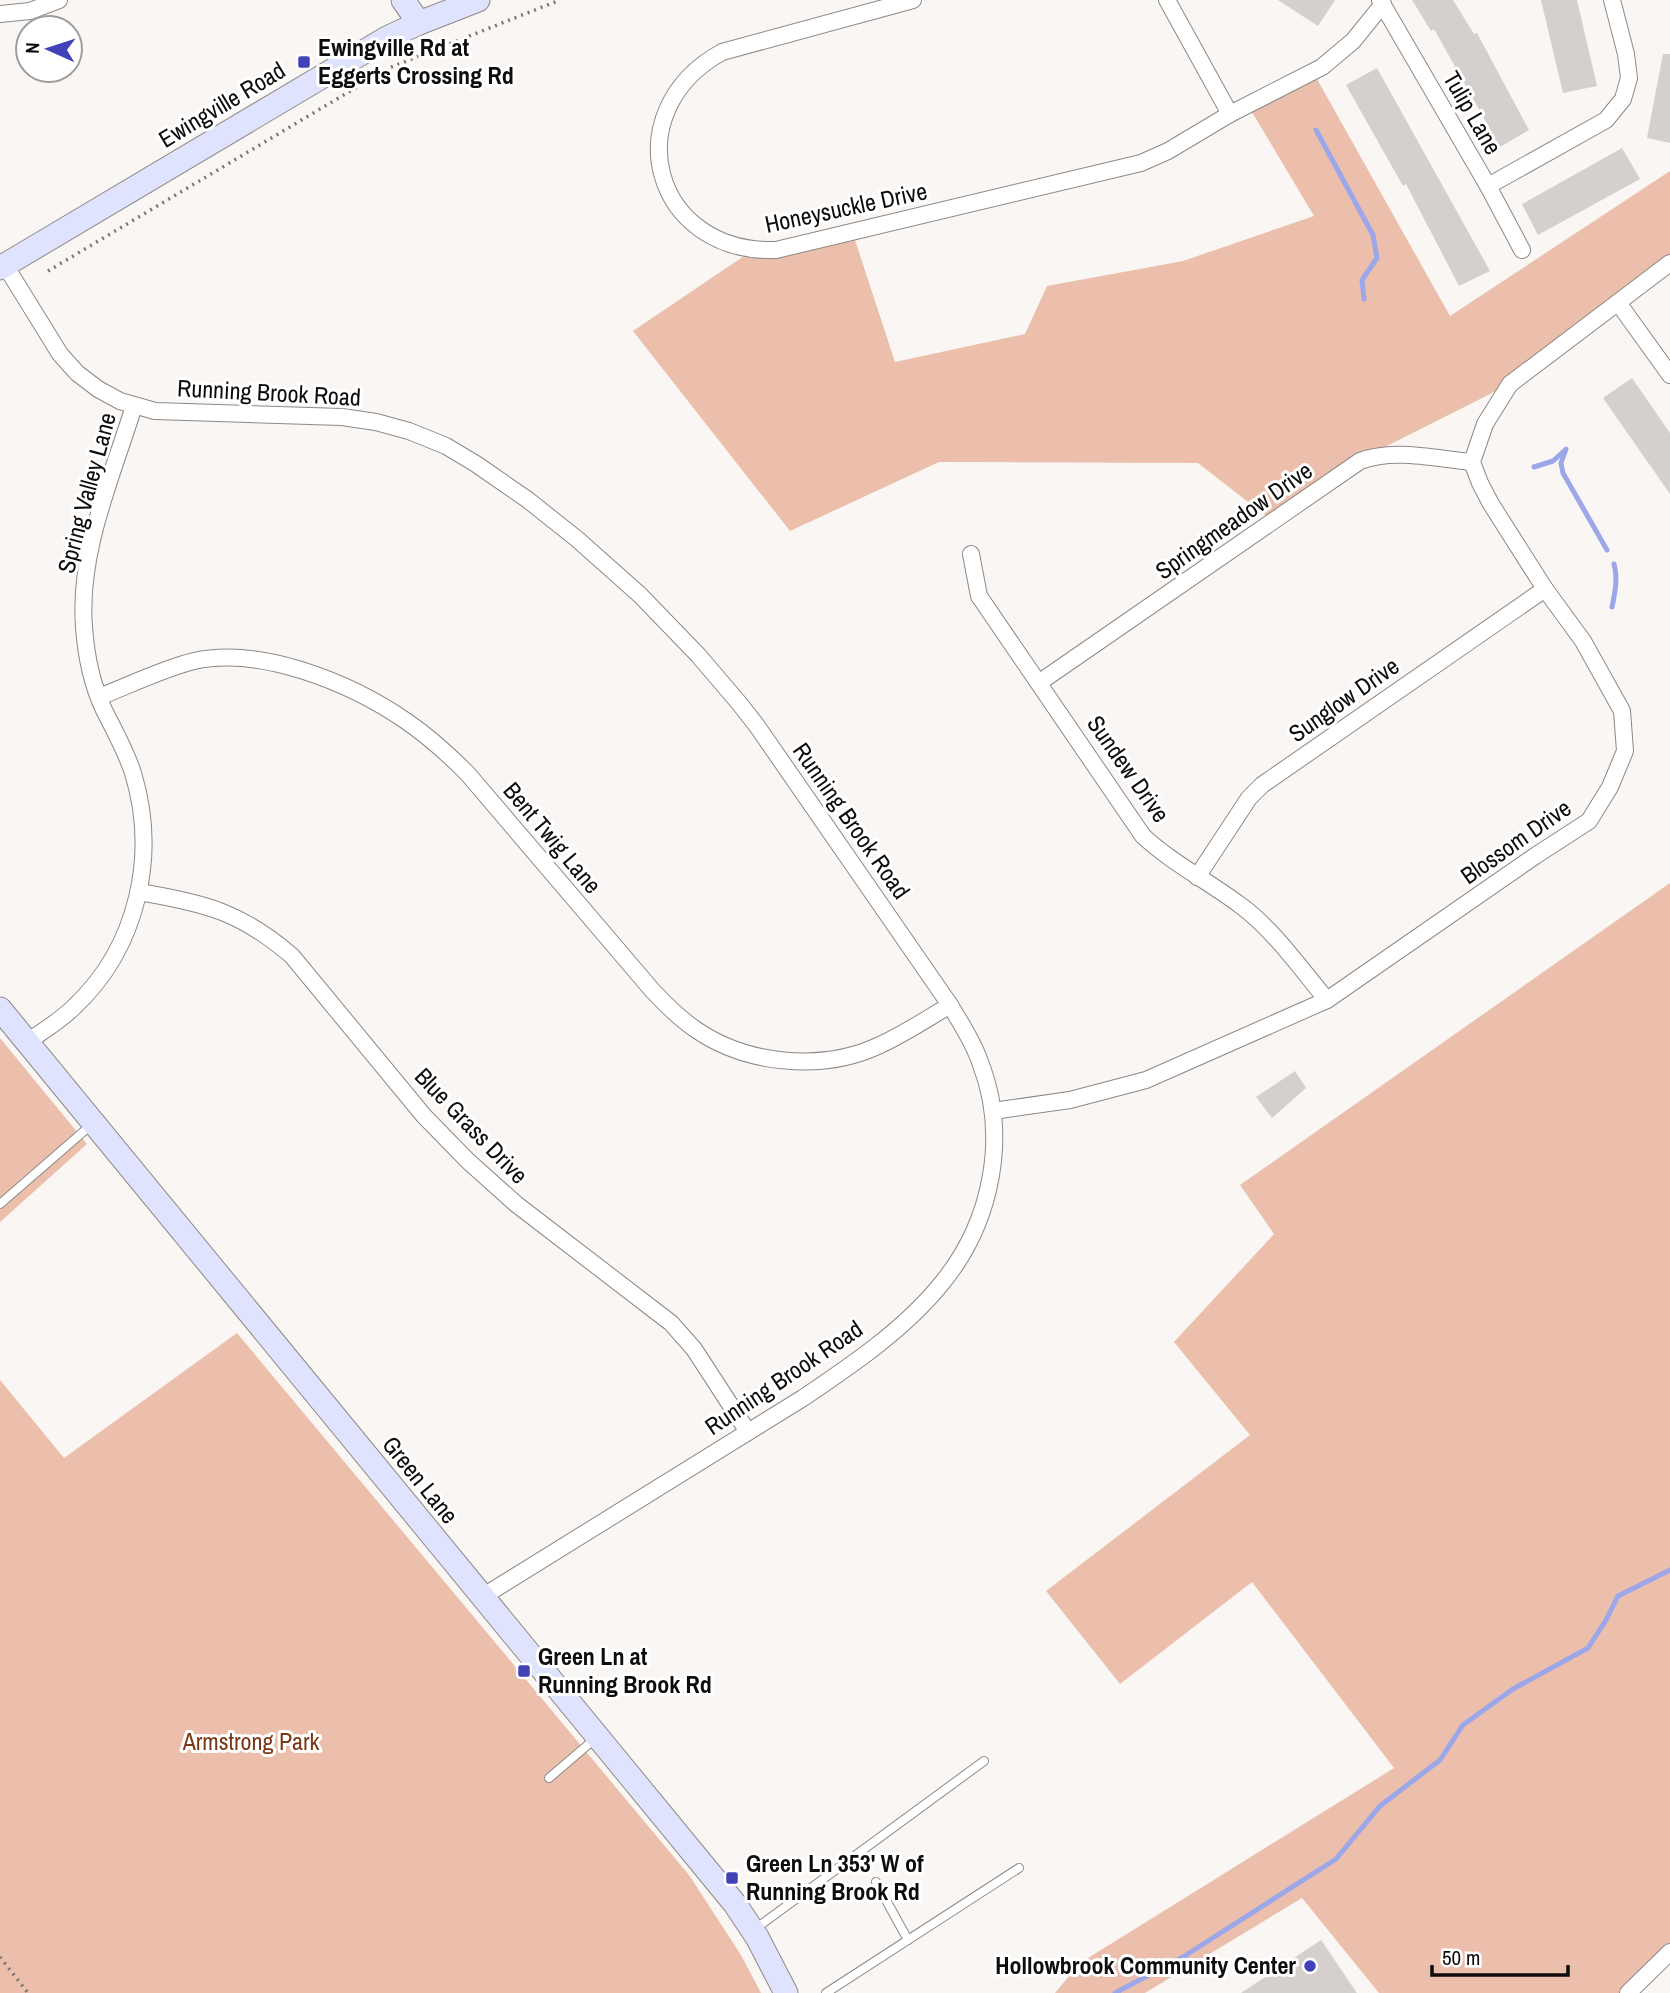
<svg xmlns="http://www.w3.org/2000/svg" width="1670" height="1993" viewBox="0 0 1670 1993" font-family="'Archivo Narrow',sans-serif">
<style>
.green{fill:#ebbfab}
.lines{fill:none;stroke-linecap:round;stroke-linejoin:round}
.stream{stroke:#9ca7e9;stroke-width:5}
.building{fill:#d5d0ce}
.lane-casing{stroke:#8d8987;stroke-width:10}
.street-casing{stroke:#8d8987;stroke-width:18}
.secondary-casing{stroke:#8d8987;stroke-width:25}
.path{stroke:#797675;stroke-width:3.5;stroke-dasharray:2 5;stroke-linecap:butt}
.lane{stroke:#fff;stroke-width:8}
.street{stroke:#fff;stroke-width:16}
.secondary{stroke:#e0e3fd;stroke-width:23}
.poi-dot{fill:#4242b8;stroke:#fff;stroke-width:2.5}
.labels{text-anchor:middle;stroke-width:6;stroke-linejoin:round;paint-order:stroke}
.poi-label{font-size:24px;font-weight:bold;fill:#0e0c0c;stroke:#fff;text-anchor:start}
.street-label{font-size:24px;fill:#0e0c0c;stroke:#fff}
.park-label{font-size:24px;fill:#793916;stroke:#fff}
</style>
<rect width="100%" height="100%" fill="#faf6f3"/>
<g class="green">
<path d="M1313 72 1450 316 1670 171V260L1510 384 1373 453 1266 516 1198 463 939 462 790 531 633 331 750 252 854 237 895 362 1025 334 1047 286 1183 261 1314 216 1249 107Z"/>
<path d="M1670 883V1947L1620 1993H1379L1302 1898 1145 1993H1055L1080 1963 1394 1768 1252 1582 1120 1684 1046 1591 1250 1435 1174 1342 1274 1234 1240 1185Z"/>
<path d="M0 1038 87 1144 0 1222Z"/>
<path d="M237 1333 689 1875 741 1955 761 1993H0V1380L64 1458Z"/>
</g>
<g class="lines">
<g class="stream">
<path d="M1316 130 1373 235 1377 258 1362 280 1364 299"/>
<path d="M1566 449 1561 463 1563 473 1607 550"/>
<path d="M1534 467 1553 461 1564 451"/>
<path d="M1612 607C1615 593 1618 578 1614 564"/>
<path d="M1115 1993 1183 1957 1336 1859 1380 1806 1440 1760 1463 1725 1513 1689 1588 1648 1606 1620 1618 1596 1670 1570"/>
</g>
</g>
<g class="building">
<path d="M1278 0H1335L1318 26Z"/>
<path d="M1412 0H1453L1474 34 1477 33 1529 130 1500 147 1434 29 1431 31Z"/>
<path d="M1541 0H1577L1597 86 1563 93Z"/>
<path d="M1663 54H1670V143L1647 138Z"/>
<path d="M1377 68 1490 271 1459 286 1406 184 1403 186 1346 85Z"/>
<path d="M1622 148 1640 179 1538 235 1522 204Z"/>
<path d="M1632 378 1670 433V494L1603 398Z"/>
<path d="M1295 1071 1306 1088 1272 1118 1256 1097Z"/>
<path d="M1321 1940 1357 1993H1241Z"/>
</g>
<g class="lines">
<defs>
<g id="lane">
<path d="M0 1204 91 1125"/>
<path d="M549 1778 597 1737"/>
<path d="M876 1882 908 1940"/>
<path d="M755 1929 984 1761"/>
<path d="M826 1993 1019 1868"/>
</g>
<g id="street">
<path d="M913 0 722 52C614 112 653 254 776 250L1141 163 1168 151 1230 114 1322 67 1353 41 1383 4"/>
<path d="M1167 0 1230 114"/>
<path d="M1380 0 1488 186 1522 250"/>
<path d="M0 14 30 11 59 0"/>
<path d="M1488 186 1606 120 1623 99 1629 78 1626 54 1612 0"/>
<path d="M5 265 60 354 77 373 98 389 120 401 155 411 342 417 376 422 409 431 446 446 476 464 528 500 577 539 640 595 698 655 739 703 757 726 950 1005C961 1024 973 1041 980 1062 1009 1136 992 1222 942 1283 905 1329 852 1365 803 1398L482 1597"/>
<path d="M1619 304 1670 375"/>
<path d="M971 554 979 596 1143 836C1172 863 1208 881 1240 905 1274 930 1300 968 1327 1000"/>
<path d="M1040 682 1360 461C1395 448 1436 459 1472 462"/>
<path d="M99 697C130 685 162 669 194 661 261 646 351 683 406 721 428 736 448 754 467 773L652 990C665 1004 679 1018 695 1029 747 1065 823 1072 880 1045 904 1034 927 1019 950 1005"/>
<path d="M1197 877 1249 798 1262 785 1545 589"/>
<path d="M139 892C205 903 241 912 292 956L424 1116 468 1161 516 1204 671 1323 694 1349 748 1432"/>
<path d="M27 1042C43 1031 60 1021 74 1007 138 947 158 855 133 773 126 751 114 730 104 710 92 685 86 655 84 627 78 552 112 477 134 406"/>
<path d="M993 1111 1070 1100 1146 1080 1327 1000 1535 856 1589 821 1610 787 1625 751 1622 711 1583 641 1545 589 1491 504 1480 483 1472 462 1485 424 1510 384 1670 263"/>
<path d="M1628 1993 1670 1952"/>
</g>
<g id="secondary">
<path d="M403 0 419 23"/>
<path d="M0 268 387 38 419 23 478 0"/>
<path d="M0 1009 735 1904 757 1937 786 1993"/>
</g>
</defs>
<use href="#lane" class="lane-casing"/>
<use href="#street" class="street-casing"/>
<use href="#secondary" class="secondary-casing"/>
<g class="path">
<path d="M48 271 389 68 560 0"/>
<path d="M0 1957 28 1993"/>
</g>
<use href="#lane" class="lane"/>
<use href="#street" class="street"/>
<use href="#secondary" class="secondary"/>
</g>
<g class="poi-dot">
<rect x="297" y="55" width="14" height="14" rx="3.5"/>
<rect x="517" y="1664" width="14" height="14" rx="3.5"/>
<rect x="725" y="1871" width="14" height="14" rx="3.5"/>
<circle cx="1310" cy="1966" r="7"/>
</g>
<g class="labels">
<g class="poi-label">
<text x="318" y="56">Ewingville Rd at<tspan x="318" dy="28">Eggerts Crossing Rd</tspan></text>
<text x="538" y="1665">Green Ln at<tspan x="538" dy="28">Running Brook Rd</tspan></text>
<text x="746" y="1872">Green Ln 353' W of<tspan x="746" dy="28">Running Brook Rd</tspan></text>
<text x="1296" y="1974" text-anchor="end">Hollowbrook Community Center</text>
</g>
<g class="street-label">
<text transform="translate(222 105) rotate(-31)" y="8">Ewingville Road</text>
<text transform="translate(1472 113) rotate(60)" y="8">Tulip Lane</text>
<text transform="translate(846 208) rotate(-12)" y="8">Honeysuckle Drive</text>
<text transform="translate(269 393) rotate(3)" y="8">Running Brook Road</text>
<text transform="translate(87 493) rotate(-75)" y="8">Spring Valley Lane</text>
<text transform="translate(1234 521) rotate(-35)" y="8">Springmeadow Drive</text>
<text transform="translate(1344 700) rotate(-35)" y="8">Sunglow Drive</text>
<text transform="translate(1128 769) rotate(55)" y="8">Sundew Drive</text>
<text transform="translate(851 821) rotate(55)" y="8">Running Brook Road</text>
<text transform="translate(552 838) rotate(50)" y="8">Bent Twig Lane</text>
<text transform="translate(1516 842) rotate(-35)" y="8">Blossom Drive</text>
<text transform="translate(471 1126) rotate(46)" y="8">Blue Grass Drive</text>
<text transform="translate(784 1378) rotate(-34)" y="8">Running Brook Road</text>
<text transform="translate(420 1480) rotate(51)" y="8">Green Lane</text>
</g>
<g class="park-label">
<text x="251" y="1750">Armstrong Park</text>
</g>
</g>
<g transform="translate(49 49) rotate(273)"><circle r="33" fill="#ffffff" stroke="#9f9e9e" stroke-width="2"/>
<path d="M0-5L12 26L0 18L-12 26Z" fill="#4242b8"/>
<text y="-10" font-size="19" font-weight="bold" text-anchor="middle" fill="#0e0c0c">N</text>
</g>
<path d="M1432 1965v10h136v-10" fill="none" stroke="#0e0c0c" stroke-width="3.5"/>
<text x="1442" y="1965" font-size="21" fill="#0e0c0c" stroke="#ffffff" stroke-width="5" paint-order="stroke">50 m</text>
</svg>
